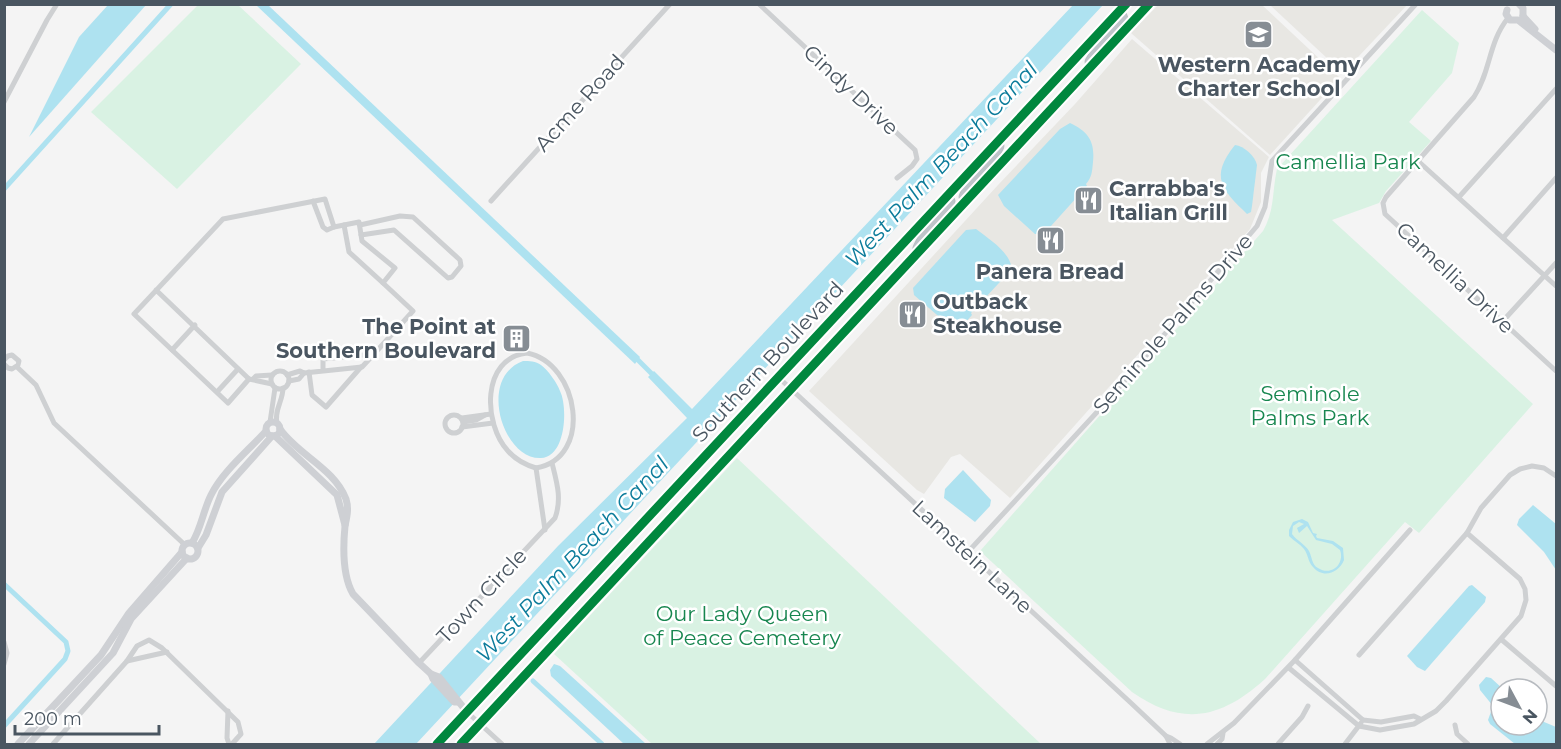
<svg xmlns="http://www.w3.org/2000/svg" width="1561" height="749" viewBox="0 0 1561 749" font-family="Montserrat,sans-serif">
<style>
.commercial{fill:#e8e7e3}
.green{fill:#d9f2e3}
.water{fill:#aee2f0;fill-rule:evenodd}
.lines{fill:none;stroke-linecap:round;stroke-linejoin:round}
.canal{stroke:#aee2f0;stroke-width:5}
.highway-casing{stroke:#b9bec3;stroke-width:11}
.street{stroke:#ced0d2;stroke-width:5}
.secondary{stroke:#ced0d4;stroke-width:7}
.highway{stroke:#bec4c9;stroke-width:9}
.cycleway-casing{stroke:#fff;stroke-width:13}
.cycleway{stroke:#00873e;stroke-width:9}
.labels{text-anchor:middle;stroke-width:5;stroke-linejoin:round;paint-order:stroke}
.poi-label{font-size:21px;font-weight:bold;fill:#4a5661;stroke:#fff}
.street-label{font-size:21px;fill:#4a5661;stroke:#fff}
.park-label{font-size:21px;fill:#17864f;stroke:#fff}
.water-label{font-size:22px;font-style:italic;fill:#0c7c9b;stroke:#fff}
</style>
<rect width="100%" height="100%" fill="#f4f4f4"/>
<g class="commercial">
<path d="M1158 5H1262L1340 78 1270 155 1131 33Z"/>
<path d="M1270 5H1407L1343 73Z"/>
<path d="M1132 39 1269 157 1261 173V202L1250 229 1010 498 960 454 951 457 924 494 917 490 809 391 998 185 1075 104Z"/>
</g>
<g class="green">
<path d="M198 5H238L301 64 177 189 91 112Z"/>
<path d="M1422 10 1459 43 1452 73 1409 122 1431 141 1386 191 1379 203 1332 220 1533 404 1419 533 1405 522 1265 679C1221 719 1182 727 1132 692L980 551 1263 231C1275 210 1272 191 1277 169Z"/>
<path d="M737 458 1041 744H652L554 654Z"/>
</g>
<g class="water">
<path d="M108 5H146L29 137 79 37Z"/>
<path d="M256 5H268L640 357 635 364Z"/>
<path d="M1073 5H1103L416 744H374L558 546 687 418 648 377 654 371 692 409Z"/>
<path d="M1070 123C1089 132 1095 142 1093 162 1092 172 1092 177 1086 184L1087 186 1042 236 1041 234H1035L1004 206 998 195 1060 129Z"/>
<path d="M1235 145C1244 146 1255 156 1257 165L1252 206 1251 212 1247 214C1222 190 1209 177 1235 145Z"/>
<path d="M976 229C989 239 1010 252 1012 269L971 313 972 315 964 324 944 321 914 295 913 288 966 230Z"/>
<path d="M523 361C529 361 536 361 541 365 548 370 557 383 560 391 568 407 566 457 541 458 503 460 477 378 523 361Z"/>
<path d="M963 470 991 500 990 506 975 522 944 498 945 489Z"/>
<path d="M1533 505 1556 524V570L1544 552 1517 525 1519 519Z"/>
<path d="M1302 519 1308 522 1313 533 1317 534 1316 536 1317 538 1333 541 1343 548 1344 560C1339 573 1323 579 1313 567 1308 562 1308 554 1304 549 1300 544 1294 541 1289 536V530L1293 522ZM1299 522 1304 524 1297 528 1299 533 1307 526 1316 540 1332 544 1340 550C1345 563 1332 577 1318 568 1312 565 1312 557 1309 551 1305 544 1297 541 1292 534L1293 526Z"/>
<path d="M1472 585 1486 597 1485 602 1425 671 1417 667 1407 656 1469 586Z"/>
<path d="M554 664 560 666 646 744H624L551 676 550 670Z"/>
<path d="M1486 677 1491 678 1503 689H1501V725H1537V719L1556 727V744H1515L1490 724 1488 720 1493 706 1480 690 1479 685Z"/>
</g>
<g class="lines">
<g class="canal">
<path d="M4 189 171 4"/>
<path d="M634 356 655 377"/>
<path d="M4 584 66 642 68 651 65 659 4 726"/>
<path d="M533 681 602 744"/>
</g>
<defs>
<g id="highway">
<path d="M1090 62 1100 44 1123 19 1120 11"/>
<path d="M966 201 964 197 968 187 990 164 999 146"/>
<path d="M918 248 927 230 949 206 950 201 947 196"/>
<path d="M437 744 1126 4"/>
<path d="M461 744 1149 4"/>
</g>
</defs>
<use href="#highway" class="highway-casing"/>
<g class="street">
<path d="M759 4 915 150 917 159 912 166 897 178"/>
<path d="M1508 18C1488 43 1491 71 1474 97L1386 197 1383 203 1385 214 1556 371"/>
<path d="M4 102 47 20 57 4"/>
<path d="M1418 161 1556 286"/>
<path d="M1459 197 1556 89"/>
<path d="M313 201 323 227 327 230 334 227"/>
<path d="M491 201 670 4"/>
<path d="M344 225 349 252 383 283"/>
<path d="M360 225 400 216 413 217 460 260 461 266 452 277 448 278 394 230 361 235"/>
<path d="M1503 238 1556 178"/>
<path d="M156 290 249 379 228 403 134 314 223 219 325 199 334 227 359 222 362 241 395 268 383 283 413 311 374 354"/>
<path d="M1502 322 1556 263"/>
<path d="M172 350 195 325"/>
<path d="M527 353C579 363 594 458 536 468 526 465 515 459 508 451 483 424 481 358 527 353Z"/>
<path d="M4 360 8 356 12 355 19 361 18 365 12 369 8 368 4 364"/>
<path d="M17 367 36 385 54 423 185 545"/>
<circle cx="280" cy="380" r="9"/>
<path d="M309 372 312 395 326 407 361 367"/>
<path d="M287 375 300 371 304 373 362 367 374 354 323 359V370"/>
<path d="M778 377 1131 703 1166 736 1170 744"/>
<path d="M249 379 272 384"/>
<path d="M253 379 256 376 272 375"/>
<path d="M289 381 299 379 304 373"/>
<path d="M217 392 238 369"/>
<circle cx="454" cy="424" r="9"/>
<path d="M462 418 491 414"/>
<path d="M270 422 275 388"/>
<path d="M463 422 476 420 485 415"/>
<path d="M277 423C274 410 283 401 283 388"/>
<path d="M462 427 493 423"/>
<path d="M536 468 545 530"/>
<path d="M967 553 1110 398 1257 226 1265 207 1272 161 1416 4"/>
<path d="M1502 640 1556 686"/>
<path d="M4 642 7 653 4 664"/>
<path d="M1359 655 1467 533 1481 508 1510 475 1520 469 1532 466 1544 468 1556 476"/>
<path d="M1295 660 1363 720"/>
<path d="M127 661 167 652"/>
<path d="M419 663 555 518C562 499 557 483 552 463"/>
<path d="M1289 668 1359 726 1380 730 1414 724 1436 711 1446 701 1521 616 1526 600 1525 589 1520 579 1467 533"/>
<path d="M228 711 227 738 229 744"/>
<path d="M467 712 502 744"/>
<path d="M1363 720 1381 722 1414 716 1420 719"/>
<path d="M1455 725 1457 734 1468 744"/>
<path d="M1166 736 1171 738 1180 744"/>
<path d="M53 744 127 661 137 646 149 640 162 648 238 722 241 734 232 744"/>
<path d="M1207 744 1234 723 1295 660 1410 530"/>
<path d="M1217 744 1222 739 1223 733"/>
<path d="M1278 744 1302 717 1308 706"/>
<path d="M1345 744 1361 723"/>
</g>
<g class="secondary">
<path d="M1519 4 1523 8V16"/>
<path d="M1507 10 1506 14 1510 20H1518L1556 50"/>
<path d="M1523 16 1535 29"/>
<circle cx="273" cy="429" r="7"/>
<path d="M280 429C298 455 334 468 346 499 349 509 347 516 345 526 343 547 342 575 353 594L419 663 431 674 439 677 467 712"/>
<path d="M275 436 337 495 345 525"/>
<circle cx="190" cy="551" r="8"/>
<path d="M192 543C201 529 203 511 211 495 223 471 248 451 266 431"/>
<path d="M198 548 206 535 222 492 272 436"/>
<path d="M431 674 433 679 454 702H457"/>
<path d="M18 744 101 655 129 613 182 552"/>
<path d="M29 744 113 653 131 619 187 558"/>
</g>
<use href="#highway" class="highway"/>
<defs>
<g id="cycleway">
<path d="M437 744 1126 4"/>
<path d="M461 744 1149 4"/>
</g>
</defs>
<use href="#cycleway" class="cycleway-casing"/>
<use href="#cycleway" class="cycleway"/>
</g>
<defs>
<symbol id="school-square" viewBox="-11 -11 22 22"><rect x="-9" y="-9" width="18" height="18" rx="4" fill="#868d94" stroke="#fff"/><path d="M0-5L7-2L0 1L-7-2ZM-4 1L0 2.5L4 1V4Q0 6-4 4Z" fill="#fff"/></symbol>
<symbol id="restaurant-square" viewBox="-11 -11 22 22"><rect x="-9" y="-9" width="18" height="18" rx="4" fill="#868d94" stroke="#fff"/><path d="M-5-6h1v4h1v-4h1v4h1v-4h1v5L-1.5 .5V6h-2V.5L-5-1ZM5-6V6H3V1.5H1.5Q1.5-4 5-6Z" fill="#fff"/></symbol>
<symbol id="building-square" viewBox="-11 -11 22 22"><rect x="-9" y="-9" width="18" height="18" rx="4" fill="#868d94" stroke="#fff"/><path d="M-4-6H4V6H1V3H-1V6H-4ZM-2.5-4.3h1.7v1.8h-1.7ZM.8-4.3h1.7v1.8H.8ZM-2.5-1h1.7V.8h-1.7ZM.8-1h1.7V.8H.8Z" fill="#fff"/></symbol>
</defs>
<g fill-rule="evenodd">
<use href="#school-square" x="1242" y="18" width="33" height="33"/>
<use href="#restaurant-square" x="1072" y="184" width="33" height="33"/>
<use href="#restaurant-square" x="1034" y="224" width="33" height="33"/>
<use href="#restaurant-square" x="896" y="298" width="33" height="33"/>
<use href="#building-square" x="500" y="322" width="33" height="33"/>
</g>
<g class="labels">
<g class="poi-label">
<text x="1259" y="72">Western Academy<tspan x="1259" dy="24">Charter School</tspan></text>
<text x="1109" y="196" text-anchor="start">Carrabba's<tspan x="1109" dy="24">Italian Grill</tspan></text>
<text x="1050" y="279">Panera Bread</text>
<text x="933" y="309" text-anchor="start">Outback<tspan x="933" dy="24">Steakhouse</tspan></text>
<text x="496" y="334" text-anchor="end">The Point at<tspan x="496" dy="24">Southern Boulevard</tspan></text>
</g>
<g class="street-label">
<text transform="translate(851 90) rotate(43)" y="7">Cindy Drive</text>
<text transform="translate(580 103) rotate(-48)" y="7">Acme Road</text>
<text transform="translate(1455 278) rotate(43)" y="7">Camellia Drive</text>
<text transform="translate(1173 324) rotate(-49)" y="7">Seminole Palms Drive</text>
<text transform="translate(768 362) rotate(-47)" y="7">Southern Boulevard</text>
<text transform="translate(972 557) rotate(43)" y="7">Lamstein Lane</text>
<text transform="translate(482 596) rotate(-47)" y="7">Town Circle</text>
</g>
<g class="park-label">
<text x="1348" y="169">Camellia Park</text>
<text x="1310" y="401">Seminole<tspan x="1310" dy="24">Palms Park</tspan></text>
<text x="742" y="621">Our Lady Queen<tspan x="742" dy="24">of Peace Cemetery</tspan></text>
</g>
<g class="water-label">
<text transform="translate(941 164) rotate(-47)" y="8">West Palm Beach Canal</text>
<text transform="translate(572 559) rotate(-47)" y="8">West Palm Beach Canal</text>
</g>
</g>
<rect width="1561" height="749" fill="none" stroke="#4a5661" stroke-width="12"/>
<g transform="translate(1519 707) rotate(131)"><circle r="28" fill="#ffffff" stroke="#b7bbc0" stroke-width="1.5"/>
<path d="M0-4.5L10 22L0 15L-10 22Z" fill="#868d94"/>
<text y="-9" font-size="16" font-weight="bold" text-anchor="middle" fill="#4a5661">N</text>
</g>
<path d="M15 725v9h144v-9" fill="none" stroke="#4a5661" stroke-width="3"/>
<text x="24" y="725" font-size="18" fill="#4a5661" stroke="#ffffff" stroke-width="4.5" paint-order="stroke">200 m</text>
</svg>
